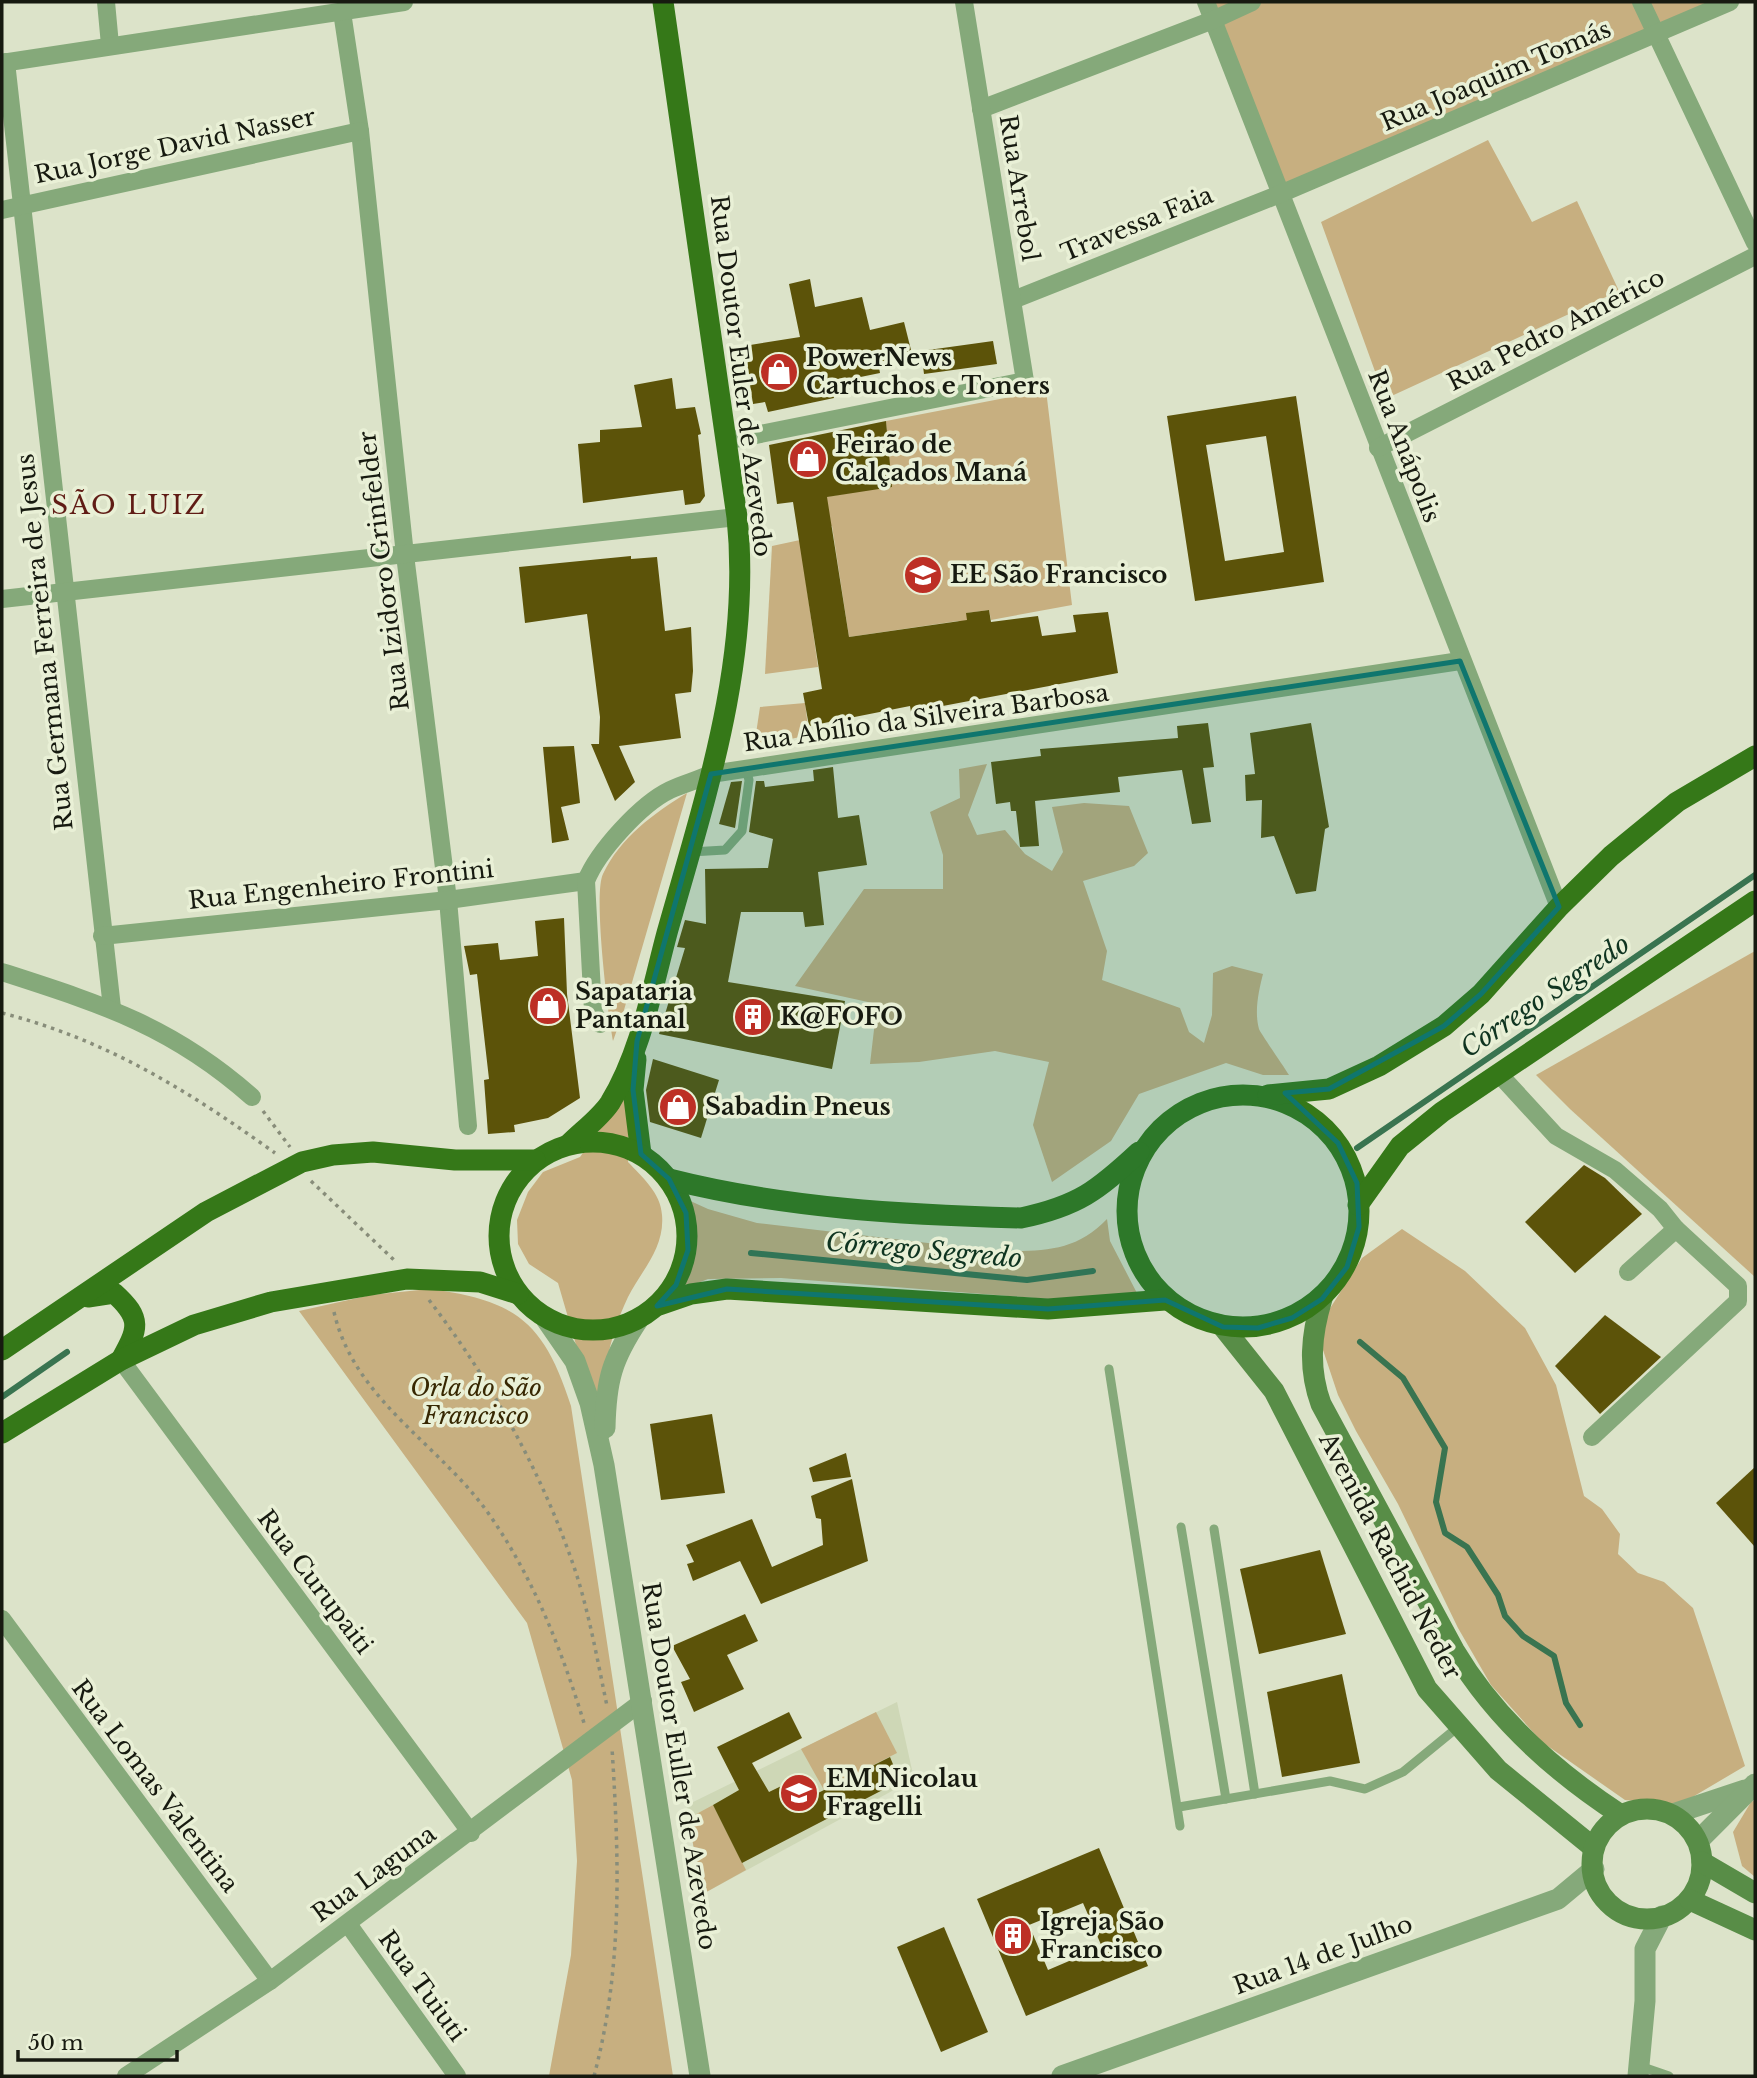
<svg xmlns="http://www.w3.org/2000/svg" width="1757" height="2078" viewBox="0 0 1757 2078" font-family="'Libre Baskerville',serif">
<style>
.built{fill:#ced7b6}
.green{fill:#c7af80}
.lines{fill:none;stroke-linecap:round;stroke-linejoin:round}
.stream{stroke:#397450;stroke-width:6}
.building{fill:#5c5309;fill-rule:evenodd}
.path{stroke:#888d7a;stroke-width:3.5;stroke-dasharray:3.5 5;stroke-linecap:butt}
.service{stroke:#85a97a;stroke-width:9}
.minor{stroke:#85a97a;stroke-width:18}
.tertiary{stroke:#85a97a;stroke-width:21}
.secondary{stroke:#588d47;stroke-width:21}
.primary{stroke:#357818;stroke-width:21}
.marked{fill:#0f766e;fill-opacity:0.2;stroke:#0f766e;stroke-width:5;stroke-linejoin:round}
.labels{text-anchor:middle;stroke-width:7;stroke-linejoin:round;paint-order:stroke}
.street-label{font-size:24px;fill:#171a10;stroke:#e9f0d6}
.poi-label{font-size:24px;font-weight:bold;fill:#171a10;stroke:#e9f0d6;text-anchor:start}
.park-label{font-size:24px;font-style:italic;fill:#372702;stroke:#e9f0d6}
.neighbourhood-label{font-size:26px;letter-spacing:2px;fill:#601c15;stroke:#e9f0d6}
.water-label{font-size:26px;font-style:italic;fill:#0f3420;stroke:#e9f0d6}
</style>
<rect width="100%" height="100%" fill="#dce3c9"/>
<path class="built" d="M897 1702 914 1779 701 1895 687 1805Z"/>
<g class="green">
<path d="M1207 2H1730L1280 194Z"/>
<path d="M1488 140 1532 222 1577 201 1619 291 1385 399 1321 222Z"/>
<path d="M1046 390 1072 605 991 620 989 610 967 613 968 627 958 621 849 637 832 526 805 529 801 501 891 486 886 421Z"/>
<path d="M800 540 818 667 765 674 772 546Z"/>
<path d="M805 703 809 735 754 747 760 707Z"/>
<path d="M987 764 968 815 977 835 1005 830 1025 854 1052 871 1063 852 1052 807 1084 803 1129 806 1148 853 1134 866 1083 881 1107 951 1102 980 1180 1008 1189 1032 1204 1043 1212 1015 1213 973 1232 966 1263 974C1259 990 1254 1011 1259 1029 1261 1034 1283 1065 1289 1075H1263L1226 1063 1139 1094 1111 1141 1052 1182 1033 1125 1049 1062 995 1051 919 1062 870 1064 877 1004 795 986 864 889H943V855L930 812 960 798 959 769Z"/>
<path d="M687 793 624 1010 613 1041C608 1015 593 894 603 874 620 838 654 813 687 793Z"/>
<path d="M1755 951V1277L1570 1109 1536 1075Z"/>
<path d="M629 1089 628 1162C642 1177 661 1193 662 1215 665 1248 641 1271 628 1297 608 1339 601 1382 600 1427L558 1283 529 1264 518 1244 517 1220 528 1192 543 1172 580 1157Z"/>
<path d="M686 1199 708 1209 757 1223 996 1251C1040 1251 1075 1253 1107 1219L1110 1241 1139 1297 1048 1299 781 1278 708 1279 677 1291C700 1264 700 1230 686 1199Z"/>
<path d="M1402 1229 1465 1271 1525 1328 1556 1385 1584 1496 1602 1509 1620 1534 1618 1554 1638 1573 1664 1582 1693 1608 1745 1766 1679 1805 1625 1800 1542 1742 1491 1685 1458 1628 1398 1504 1356 1431 1338 1395 1321 1344 1322 1321 1362 1258Z"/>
<path d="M429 1289C516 1300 544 1322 571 1406L673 2076H549L571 1955 577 1861 572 1780 527 1623 299 1311 371 1295Z"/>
<path d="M876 1712 897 1753 824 1790 801 1749Z"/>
<path d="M1755 1800V1877L1742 1866 1733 1832 1751 1802Z"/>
<path d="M713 1805 746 1870 701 1895 689 1818Z"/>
</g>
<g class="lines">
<g class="stream">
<path d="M1357 1148 1755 875"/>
<path d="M751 1253 1027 1280 1093 1271"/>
<path d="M1360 1342 1403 1378 1445 1448 1436 1502 1445 1533 1467 1547 1498 1595 1505 1616 1523 1636 1554 1656 1566 1703 1580 1725"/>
<path d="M2 1397 67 1352"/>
</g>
</g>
<g class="building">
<path d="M810 279 815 307 862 297 870 330 904 322 912 354 878 362 880 373 831 383 834 398 768 412 765 402 753 404 744 346 800 337 789 284Z"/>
<path d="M993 341 997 364 924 374 921 351Z"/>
<path d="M672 378 676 409 695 407 701 434 698 435 705 496 700 503 685 505 683 490 583 503 578 444 600 442V430L642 427 634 385Z"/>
<path d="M1296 396 1324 582 1195 601 1167 416ZM1266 436 1284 552 1225 561 1206 445Z"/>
<path d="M886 421 892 487 827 497 849 637 967 620 966 613 989 610 991 622 1038 616 1042 636 1076 632 1073 615 1108 612 1118 673 911 712 910 706 809 726 803 693 822 689 793 502 777 504 769 445Z"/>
<path d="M631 556V559L657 557 665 631 691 627 693 671 691 692 675 694 681 738 619 746 635 782 615 801 591 744H599L600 717 587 614 525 623 519 567Z"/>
<path d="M1208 723 1214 767 1203 768 1211 822 1192 824 1182 770 1118 777 1120 792 1035 801 1039 846 1020 847 1016 811H1011L1010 802 996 804 991 762 1041 756 1040 749 1178 738 1177 726Z"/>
<path d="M1311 723 1329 827 1325 829 1316 891 1296 894 1274 836 1261 838 1262 800 1246 801 1245 775 1255 774 1250 733Z"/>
<path d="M574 746 580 803 561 807 569 840 552 843 543 747Z"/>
<path d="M833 767 838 818 859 815 867 865 818 872 824 925 805 927 803 912H741L728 982 845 1001 832 1069 659 1034 685 948 677 947 685 920 706 924 705 869 768 868 773 839 749 832 756 781H764L765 787 814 781 813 770Z"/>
<path d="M742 781 735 828 719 824 731 782Z"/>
<path d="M564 918 567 994 580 1098 548 1118 514 1125 515 1132 488 1134 484 1080 489 1079 477 974 470 975 464 946 498 943 500 960 538 956 535 921Z"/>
<path d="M653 1059 719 1080 701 1138 650 1122 646 1090Z"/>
<path d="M1584 1165 1605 1178 1642 1214 1575 1273 1525 1222Z"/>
<path d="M1605 1315 1661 1357 1600 1414 1555 1366Z"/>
<path d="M712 1414 725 1493 661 1500 650 1424Z"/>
<path d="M846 1453 851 1477 813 1482 809 1468Z"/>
<path d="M1755 1467V1547L1716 1503Z"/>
<path d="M852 1479 868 1561 761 1604 740 1561 693 1581 687 1564 694 1562 686 1545 752 1519 772 1567 823 1545 821 1519 816 1518 811 1496Z"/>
<path d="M1320 1550 1346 1634 1259 1654 1240 1569Z"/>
<path d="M745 1614 758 1641 727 1655 744 1689 694 1712 681 1682 690 1679 672 1646Z"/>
<path d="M1342 1674 1360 1763 1282 1777 1267 1692Z"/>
<path d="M789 1712 802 1738 752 1763 769 1792 802 1776 812 1796 890 1757 900 1781 742 1863 713 1805 739 1790 717 1747Z"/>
<path d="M1099 1848 1148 1966 1026 2016 977 1899ZM1083 1903 1102 1947 1048 1970 1029 1925Z"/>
<path d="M944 1927 988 2032 941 2052 897 1947Z"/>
</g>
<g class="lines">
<g class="path">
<path d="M2 1013C107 1040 187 1090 275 1153"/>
<path d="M263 1111 290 1147"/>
<path d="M311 1181 394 1260"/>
<path d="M429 1300C492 1382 545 1478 577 1576 590 1618 598 1663 607 1706"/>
<path d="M334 1312C355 1403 444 1446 493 1520 535 1582 562 1651 584 1723"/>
<path d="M594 2076C623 1968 619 1858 612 1748"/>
</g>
<g class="service">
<path d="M691 852 725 850 742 831 749 780 746 769"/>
<path d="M1109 1369 1180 1826"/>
<path d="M1181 1527 1226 1799"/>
<path d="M1214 1529 1255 1794"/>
<path d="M1179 1807 1330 1781 1365 1789 1403 1772 1458 1727"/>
<path d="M1640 2066 1669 2076"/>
</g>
<g class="minor">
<path d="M106 2 110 45"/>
<path d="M1206 2 1559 907"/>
<path d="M1641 2 1755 243"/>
<path d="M342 12 360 131 405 555 448 900 468 1126"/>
<path d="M6 62 112 1008"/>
<path d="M2 63 404 2"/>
<path d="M981 109 1213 20 1252 2"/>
<path d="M2 210 360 131"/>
<path d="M1013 300 1280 194 1730 2"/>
<path d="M725 441 1025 381 964 2"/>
<path d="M1378 448 1755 256"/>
<path d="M2 599 737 517"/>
<path d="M102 936 448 900 586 881"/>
<path d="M2 972C101 1004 172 1026 252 1097"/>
<path d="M600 1024 593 1011 586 881C598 851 641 804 670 790 683 784 698 780 711 774L1460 661"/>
<path d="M1499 1074 1556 1136 1615 1170 1660 1209 1676 1229 1628 1272"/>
<path d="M121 1360 471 1833"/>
<path d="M1592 1437 1738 1301V1286L1676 1229"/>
<path d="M2 1619 270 1981"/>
<path d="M348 1924 457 2076"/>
<path d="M126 2076 270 1981 643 1701"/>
</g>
<g class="tertiary">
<path d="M546 1319 575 1361 590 1403 604 1465 700 2076"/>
<path d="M605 1428C606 1380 612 1359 638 1320"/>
<path d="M1673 1814 1745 1790"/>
<path d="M1698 1841 1755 1784"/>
<path d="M1062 2076 1558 1899 1594 1869"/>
<path d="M1638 2076 1645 2001V1949L1662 1916"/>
</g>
<g class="secondary">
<path d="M1322 1299C1311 1335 1308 1368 1321 1404L1454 1650C1495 1719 1555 1772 1621 1815"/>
<path d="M1223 1327 1274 1391 1427 1689 1498 1770 1594 1848"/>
<circle cx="1647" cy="1864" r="55"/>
<path d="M1702 1862 1755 1893"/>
<path d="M1690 1900 1755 1930"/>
</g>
<g class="primary">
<path d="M636 1059 633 1090 641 1154"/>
<circle cx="1243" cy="1211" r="116"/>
<path d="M1268 1095 1329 1089 1379 1066 1444 1026 1481 994 1559 907 1611 856 1677 802 1755 756"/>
<circle cx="593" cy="1236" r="94"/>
<path d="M569 1144C582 1131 600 1118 610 1103 641 1052 652 989 667 933 705 798 752 659 737 517L663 2"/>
<path d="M669 1179C783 1208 904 1215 1021 1218 1078 1206 1097 1191 1139 1152"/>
<path d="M1358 1205 1400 1146 1442 1112 1755 901"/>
<path d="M88 1297 114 1293C143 1319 138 1329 121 1360"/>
<path d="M659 1305 691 1294 727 1289 1048 1309 1165 1300"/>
<path d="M2 1350 206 1212 302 1162 333 1155 373 1152 455 1160H535"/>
<path d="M2 1433 121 1360 194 1325 271 1302 407 1279 480 1282 518 1294"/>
</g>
</g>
<path class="marked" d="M1460 661 1559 907 1481 994 1444 1026 1329 1089 1285 1093 1338 1143 1357 1183 1359 1227 1347 1267 1322 1299 1292 1318 1258 1328 1223 1327 1165 1300 1048 1309 727 1289 657 1306 676 1285 688 1250 686 1213 669 1179 641 1154 633 1090 637 1041 711 774Z"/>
<defs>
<symbol id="shop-disc" viewBox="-11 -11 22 22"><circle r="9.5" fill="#bd2f25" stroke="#e9f0d6"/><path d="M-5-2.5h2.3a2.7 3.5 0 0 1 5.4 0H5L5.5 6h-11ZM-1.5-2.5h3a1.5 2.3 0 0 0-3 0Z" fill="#fff"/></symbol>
<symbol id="school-disc" viewBox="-11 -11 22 22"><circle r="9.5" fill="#bd2f25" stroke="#e9f0d6"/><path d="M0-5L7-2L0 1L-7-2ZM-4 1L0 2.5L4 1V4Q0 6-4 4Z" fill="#fff"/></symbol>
<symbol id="building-disc" viewBox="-11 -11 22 22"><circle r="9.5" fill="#bd2f25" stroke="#e9f0d6"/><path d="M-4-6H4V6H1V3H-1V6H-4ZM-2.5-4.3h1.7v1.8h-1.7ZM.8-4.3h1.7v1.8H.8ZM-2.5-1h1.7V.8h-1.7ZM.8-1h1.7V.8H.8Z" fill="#fff"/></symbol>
</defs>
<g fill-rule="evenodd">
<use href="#shop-disc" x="757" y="350" width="44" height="44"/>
<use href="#shop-disc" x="786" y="437" width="44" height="44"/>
<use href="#school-disc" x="901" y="553" width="44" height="44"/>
<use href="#shop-disc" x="526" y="984" width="44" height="44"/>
<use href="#building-disc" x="731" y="995" width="44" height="44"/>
<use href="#shop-disc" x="656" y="1085" width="44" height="44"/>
<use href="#school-disc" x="777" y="1771" width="44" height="44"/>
<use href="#building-disc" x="991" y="1914" width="44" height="44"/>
</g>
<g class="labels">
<g class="street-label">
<text transform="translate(1496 76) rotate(-23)" y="8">Rua Joaquim Tomás</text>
<text transform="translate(175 146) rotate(-12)" y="8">Rua Jorge David Nasser</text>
<text transform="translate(1019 188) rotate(81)" y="8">Rua Arrebol</text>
<text transform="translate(1137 224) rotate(-22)" y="8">Travessa Faia</text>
<text transform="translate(1556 330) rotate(-27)" y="8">Rua Pedro Américo</text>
<text transform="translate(741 376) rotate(83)" y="8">Rua Doutor Euler de Azevedo</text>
<text transform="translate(1404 446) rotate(69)" y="8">Rua Anápolis</text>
<text transform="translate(384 571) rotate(-97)" y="8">Rua Izidoro Grinfelder</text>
<text transform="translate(45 642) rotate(-96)" y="8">Rua Germana Ferreira de Jesus</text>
<text transform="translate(926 718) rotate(-8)" y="8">Rua Abílio da Silveira Barbosa</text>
<text transform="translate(341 885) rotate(-6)" y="8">Rua Engenheiro Frontini</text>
<text transform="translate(1390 1556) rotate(62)" y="8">Avenida Rachid Neder</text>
<text transform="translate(315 1582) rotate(53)" y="8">Rua Curupaiti</text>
<text transform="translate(679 1766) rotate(81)" y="8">Rua Doutor Euller de Azevedo</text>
<text transform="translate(155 1786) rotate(53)" y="8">Rua Lomas Valentina</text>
<text transform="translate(374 1874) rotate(-36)" y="8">Rua Laguna</text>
<text transform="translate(1323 1955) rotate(-20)" y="8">Rua 14 de Julho</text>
<text transform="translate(422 1986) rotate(54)" y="8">Rua Tuiuti</text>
</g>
<g class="poi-label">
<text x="806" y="366">PowerNews<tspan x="806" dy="28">Cartuchos e Toners</tspan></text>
<text x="835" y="453">Feirão de<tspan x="835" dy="28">Calçados Maná</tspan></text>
<text x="950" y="583">EE São Francisco</text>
<text x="575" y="1000">Sapataria<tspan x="575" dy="28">Pantanal</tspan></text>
<text x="780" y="1025">K@FOFO</text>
<text x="705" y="1115">Sabadin Pneus</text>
<text x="826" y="1787">EM Nicolau<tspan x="826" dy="28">Fragelli</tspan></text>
<text x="1040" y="1930">Igreja São<tspan x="1040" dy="28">Francisco</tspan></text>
</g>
<g class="park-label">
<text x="476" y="1396">Orla do São<tspan x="476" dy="28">Francisco</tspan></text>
</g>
<g class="neighbourhood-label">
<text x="129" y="514">SÃO LUIZ</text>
</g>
<g class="water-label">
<text transform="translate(1545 996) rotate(-34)" y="9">Córrego Segredo</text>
<text transform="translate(924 1250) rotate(5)" y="9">Córrego Segredo</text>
</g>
</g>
<rect width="1757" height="2078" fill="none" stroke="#171a10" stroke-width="7"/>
<path d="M18 2050v10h159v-10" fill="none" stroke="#171a10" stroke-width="3.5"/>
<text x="28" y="2050" font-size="21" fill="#171a10" stroke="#e9f0d6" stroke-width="5" paint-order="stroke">50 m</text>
</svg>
